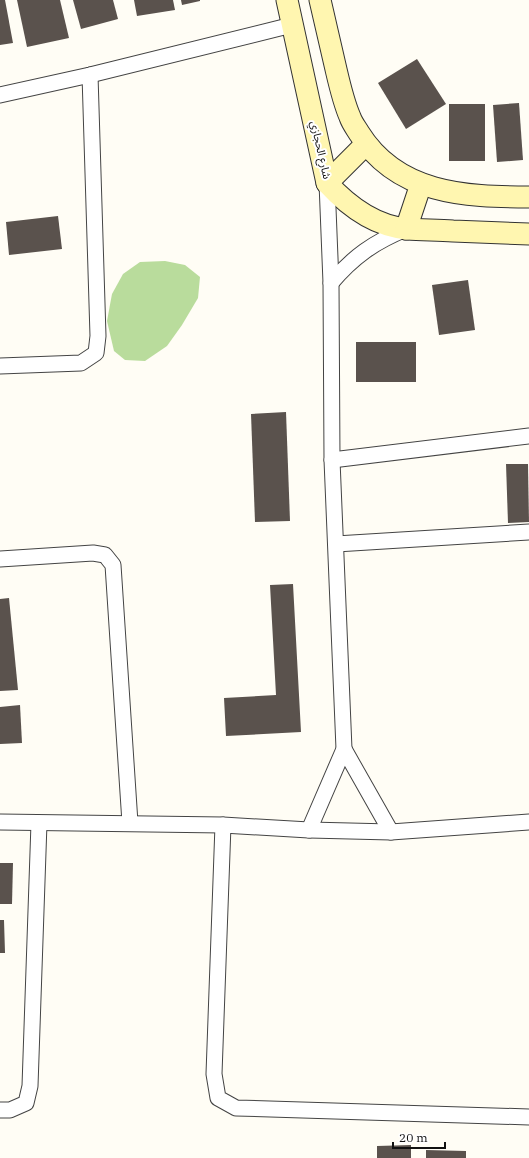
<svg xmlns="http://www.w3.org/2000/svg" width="529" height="1158" viewBox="0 0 529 1158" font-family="'IBM Plex Serif','Noto Sans Arabic',serif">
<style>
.forest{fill:#b9dc9c}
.building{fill:#5a524d}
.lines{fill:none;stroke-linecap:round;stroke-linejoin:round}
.minor-casing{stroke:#444;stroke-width:17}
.secondary-casing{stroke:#333;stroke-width:23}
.minor{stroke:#fff;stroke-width:15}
.secondary{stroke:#fff6b0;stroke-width:21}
.labels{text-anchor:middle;stroke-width:4;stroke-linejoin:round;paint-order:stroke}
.street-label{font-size:11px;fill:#111;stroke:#fff}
</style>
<rect width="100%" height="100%" fill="#fffdf5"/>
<path class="forest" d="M165 261 185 265 200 277 198 298 182 325 167 346 145 361 125 360 114 351 107 321 112 294 123 274 140 262Z"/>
<g class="building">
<path d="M0 0H5L13 43 0 45Z"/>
<path d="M17 0H60L69 38 27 47Z"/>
<path d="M73 0H113L118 19 81 29Z"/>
<path d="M134 0H173L175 10 137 16Z"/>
<path d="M181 0H200V1L182 5Z"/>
<path d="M417 59 446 104 406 129 378 83Z"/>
<path d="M519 103 523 160 497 162 493 105Z"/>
<rect x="449" y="104" width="36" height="57"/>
<path d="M58 216 62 249 9 255 6 222Z"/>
<path d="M468 280 475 330 439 335 432 285Z"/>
<rect x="356" y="342" width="60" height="40"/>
<path d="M286 412 290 521 255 522 251 414Z"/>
<path d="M506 464H528L529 522 508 523Z"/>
<path d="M293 584 301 732 226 736 224 698 276 695 270 585Z"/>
<path d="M9 598 18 690 0 691V599Z"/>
<path d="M20 705 22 743 0 744V707Z"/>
<path d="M0 863H13L12 904H0Z"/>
<path d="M0 920H4L5 953H0Z"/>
<path d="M411 1145V1158H377V1146Z"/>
<path d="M426 1150 466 1151V1158H426Z"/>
</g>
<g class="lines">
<defs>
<g id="minor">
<path d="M0 95 90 75 292 25"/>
<path d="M331 283C353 257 374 242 406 229"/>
<path d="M0 366 81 363 96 353 98 336 90 75"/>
<path d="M332 460 529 436"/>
<path d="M336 544 529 532"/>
<path d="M0 559 93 553 105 555 113 565 130 823"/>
<path d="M344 749 391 832"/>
<path d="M0 822 223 825 309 830 391 832 529 822"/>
<path d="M223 825 214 1074 218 1098 236 1108 529 1117"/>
<path d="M309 830 344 749 332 460 331 283 327 183"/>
<path d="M0 1110H10L26 1103 30 1086 39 823"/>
</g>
<g id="secondary">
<path d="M287 0 327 183C348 206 375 226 407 229 422 230 438 230 453 231 478 232 504 233 529 234"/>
<path d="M320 0C325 22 330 43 335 65 339 82 343 101 350 117 352 123 356 128 359 133 397 194 465 197 529 197"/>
<path d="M327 183 366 144"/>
<path d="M406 229 421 184"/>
</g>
</defs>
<use href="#minor" class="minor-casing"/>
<use href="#secondary" class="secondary-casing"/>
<use href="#minor" class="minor"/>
<use href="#secondary" class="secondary"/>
</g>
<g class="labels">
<g class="street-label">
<text transform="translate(321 150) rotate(77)" y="4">شارع الحجازي</text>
</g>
</g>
<path d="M393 1142v6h52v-6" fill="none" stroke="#111111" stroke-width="2"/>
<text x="399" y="1142" font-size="12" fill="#111111" stroke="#ffffff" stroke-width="3" paint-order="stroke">20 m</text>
</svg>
